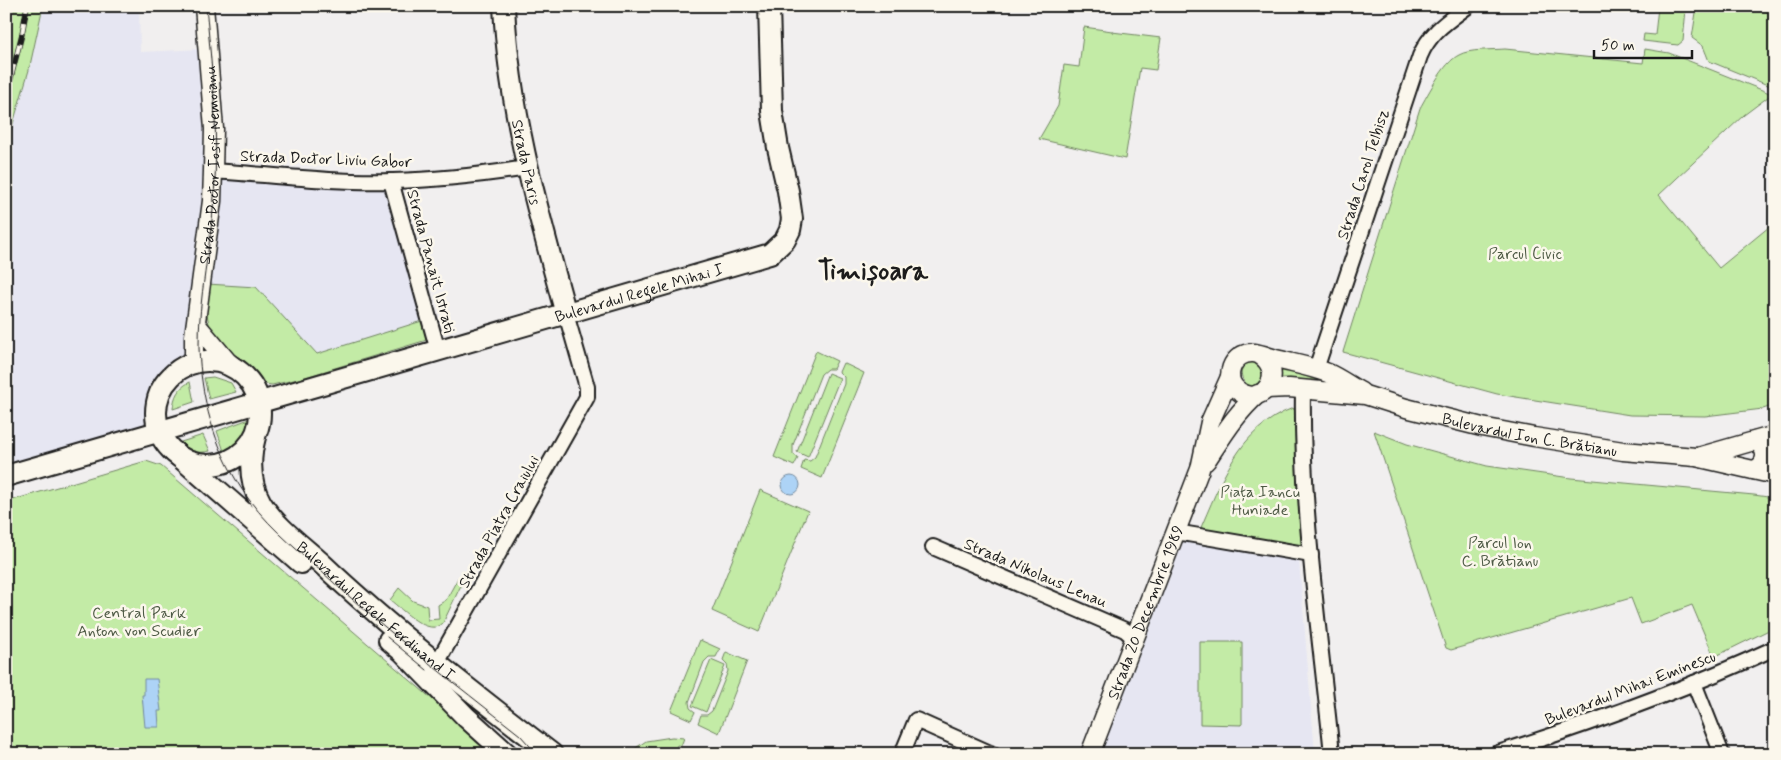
<svg xmlns="http://www.w3.org/2000/svg" width="1781" height="760" viewBox="0 0 1781 760" font-family="Mynerve,sans-serif">
<style>
.built{fill:#e6e6f2}
.green{fill:#c3eba6;stroke:#708461}
.water{fill:#add3f6;stroke:#738a9f}
.lines{fill:none;stroke-linecap:round;stroke-linejoin:round}
.minor-casing{stroke:#1c1c1c;stroke-width:18}
.tertiary-casing{stroke:#1c1c1c;stroke-width:21}
.secondary-casing{stroke:#1c1c1c;stroke-width:24}
.minor{stroke:#fbf7ec;stroke-width:14}
.tertiary{stroke:#fbf7ec;stroke-width:18}
.secondary{stroke:#fbf7ec;stroke-width:20}
.tram{stroke:#1c1c1c;stroke-width:1}
.rail-casing{stroke:#1c1c1c;stroke-width:5.5}
.rail{stroke:#fbf7ec;stroke-width:4;stroke-dasharray:11;stroke-linecap:butt}
.labels{text-anchor:middle;stroke-width:5;stroke-linejoin:round;paint-order:stroke}
.street-label{font-size:16px;fill:#1c1c1c;stroke:#fbf7ec}
.park-label{font-size:16px;fill:#4e5a45;stroke:#fbf7ec}
.town-label{font-size:26px;font-weight:bold;fill:#1c1c1c;stroke:#fbf7ec}
</style>
<rect width="100%" height="100%" fill="#f1efef"/>
<filter id="ink" filterUnits="userSpaceOnUse"><feTurbulence type="fractalNoise" baseFrequency=".02" numOctaves="2"/><feDisplacementMap in="SourceGraphic" scale="10" xChannelSelector="R" yChannelSelector="G"/><feConvolveMatrix kernelMatrix="1 2 1 2 8 2 1 2 1" color-interpolation-filters="sRGB"/></filter>
<g filter="url(#ink)">
<g class="built">
<path d="M43 6H139L140 52 203 49 208 200 187 366 172 376 161 391 157 409 160 431 6 476V147L29 70Z"/>
<path d="M218 175 386 184 430 339 302 378 272 385 259 383 206 310Z"/>
<path d="M1184 540 1299 561 1315 754H1101Z"/>
</g>
<g class="green">
<path d="M6 6H43L29 70 6 147Z"/>
<path d="M1697 6H1775V88L1709 61 1703 46 1692 38Z"/>
<path d="M1658 7 1686 9 1683 41 1678 45 1643 41 1644 34 1655 35Z"/>
<path d="M1084 27 1112 31V32L1161 38 1156 70 1140 68 1125 159 1039 139 1058 106 1064 65 1079 67Z"/>
<path d="M1505 49 1643 63 1645 49 1669 53 1772 94 1744 115 1659 195 1719 268 1775 222V405L1763 409 1705 416 1630 415 1497 394 1343 352 1420 108C1428 94 1444 62 1459 55 1469 49 1493 50 1505 49Z"/>
<path d="M207 284 256 287 317 354 425 320 430 339 302 378 272 385 259 383 246 376 211 333 206 310Z"/>
<path d="M816 351 837 361 833 369H827L821 374 793 445V454L798 458 794 466 774 457Z"/>
<path d="M1255 360 1265 372C1264 375 1263 381 1260 383 1251 393 1235 378 1244 364Z"/>
<path d="M843 363 864 373 822 478 801 469 804 460 810 461 815 457 844 384V377L839 372Z"/>
<path d="M1277 367 1320 381 1291 379 1276 383Z"/>
<path d="M828 373 840 378 808 457 797 452Z"/>
<path d="M213 377 231 383 236 392 209 399 204 378Z"/>
<path d="M190 382 194 402 173 409C174 396 178 388 190 382Z"/>
<path d="M1293 408 1298 416 1306 550 1199 532C1221 482 1238 429 1293 408Z"/>
<path d="M249 419C248 435 238 446 225 454L217 431Z"/>
<path d="M1374 431 1407 444 1487 466 1571 478 1754 495 1775 498V627L1714 657 1692 605 1641 624 1631 598 1451 650 1446 648Z"/>
<path d="M203 435 210 451C197 454 189 452 181 442Z"/>
<path d="M146 461 161 466 496 754H6V502Z"/>
<path d="M760 490 808 511 759 632 712 611Z"/>
<path d="M458 578 463 581 443 623C429 638 402 609 390 600L399 588 413 601 427 606 428 620 439 619 438 605 446 600Z"/>
<path d="M700 640 720 649 716 657H709L704 662 689 702 690 708 695 712 691 720 671 711Z"/>
<path d="M1200 642H1242V725L1200 724Z"/>
<path d="M726 652 747 661 719 733 698 723 701 715H707L712 711 728 671 727 664 723 660Z"/>
<path d="M711 660 725 666 706 712 692 706Z"/>
<path d="M672 737 684 738 681 746 677 745 674 754H627L646 741Z"/>
</g>
<g class="water">
<circle cx="791" cy="485" r="9"/>
<path d="M144 679H157L161 711H158L159 727H145L142 695H144Z"/>
</g>
<g class="lines">
<defs>
<g id="minor">
<path d="M213 171C273 175 333 183 393 181 438 180 482 175 527 168"/>
<path d="M391 181 438 351"/>
<path d="M1316 369 1420 56C1430 32 1448 21 1468 6"/>
<path d="M1303 389C1301 511 1320 633 1332 754"/>
<path d="M1176 532 1311 555"/>
<path d="M933 547 1125 630 1134 638"/>
<path d="M437 663 587 397V387L566 314"/>
<path d="M1694 683 1722 754"/>
<path d="M902 754 916 720 992 754"/>
<path d="M1495 754C1590 724 1684 690 1775 648"/>
</g>
<g id="tertiary">
<path d="M196 324 227 361 240 372"/>
<path d="M1260 355C1286 372 1264 407 1240 392 1221 380 1232 351 1254 353 1262 354 1271 358 1280 360 1296 364 1312 367 1328 373 1339 378 1350 386 1361 392"/>
<path id="s1" d="M194 364V336L212 201 213 171 214 129 204 6"/>
<path id="s2" d="M1266 389 1289 388 1365 395 1406 408 1482 427 1534 437 1623 451 1696 457 1775 475"/>
<path d="M1698 457 1775 435"/>
<path d="M1206 461C1222 437 1236 413 1258 394"/>
<path d="M1754 470C1768 465 1769 448 1755 441"/>
<path id="s3" d="M1090 754 1200 469 1210 422 1230 377"/>
</g>
<g id="secondary">
<path id="s4" d="M504 6C509 112 538 212 566 314"/>
<circle cx="208" cy="413" r="52"/>
<path id="s5" d="M255 437C249 460 249 482 261 503 275 526 300 544 320 562 393 631 473 693 552 754"/>
<path d="M173 451 301 563"/>
<path id="s6" d="M6 476 770 254 785 240 790 230 792 219 788 191 778 148 772 111 769 6"/>
<path d="M389 640 402 651 466 717 507 754"/>
</g>
</defs>
<use href="#minor" class="minor-casing"/>
<use href="#tertiary" class="tertiary-casing"/>
<use href="#secondary" class="secondary-casing"/>
<use href="#minor" class="minor"/>
<use href="#tertiary" class="tertiary"/>
<use href="#secondary" class="secondary"/>
<g class="tram">
<path d="M206 6C212 71 219 132 214 197 211 247 198 298 199 348 201 398 214 446 241 488 262 521 293 546 322 572 385 630 453 682 520 735L537 754"/>
<path d="M387 637 427 670"/>
</g>
<defs>
<path id="rail" d="M6 97 22 34 27 6"/>
</defs>
<use href="#rail" class="rail-casing"/>
<use href="#rail" class="rail"/>
</g>
</g>
<g class="labels">
<g class="street-label">
<text transform="translate(326 158) rotate(2)" y="6">Strada Doctor Liviu Gabor</text>
<text dy="6" stroke="none"><textPath href="#s4" startOffset="158">Strada Paris</textPath></text>
<text dy="6" stroke="none"><textPath href="#s1" startOffset="200">Strada Doctor Iosif Nemoianu</textPath></text>
<text transform="translate(1362 174) rotate(-72)" y="6">Strada Carol Telbisz</text>
<text transform="translate(432 261) rotate(75)" y="6">Strada Panait Istrati</text>
<text dy="6" stroke="none"><textPath href="#s6" startOffset="659">Bulevardul Regele Mihai I</textPath></text>
<text dy="6" stroke="none"><textPath href="#s2" startOffset="269">Bulevardul Ion C. Brătianu</textPath></text>
<text transform="translate(498 521) rotate(-61)" y="6">Strada Piatra Craiului</text>
<text transform="translate(1036 572) rotate(23)" y="6">Strada Nikolaus Lenau</text>
<text dy="6" stroke="none"><textPath href="#s5" startOffset="226">Bulevardul Regele Ferdinand I</textPath></text>
<text dy="6" stroke="none"><textPath href="#s3" startOffset="152">Strada 20 Decembrie 1989</textPath></text>
<text transform="translate(1630 687) rotate(-21)" y="6">Bulevardul Mihai Eminescu</text>
</g>
<g class="park-label">
<text x="1525" y="259">Parcul Civic</text>
<text x="1260" y="497">Piața Iancu<tspan x="1260" dy="18">Huniade</tspan></text>
<text x="1500" y="548">Parcul Ion<tspan x="1500" dy="18">C. Brătianu</tspan></text>
<text x="139" y="618">Central Park<tspan x="139" dy="18">Anton von Scudier</tspan></text>
</g>
<g class="town-label">
<text x="873" y="279">Timișoara</text>
</g>
</g>
<rect width="1781" height="760" fill="none" stroke="#fbf7ec" stroke-width="25"/>
<rect x="12" y="12" width="1756" height="735" fill="none" stroke="#1c1c1c" stroke-width="2" filter="url(#ink)"/>
<path d="M1594 50v8h98v-8" fill="none" stroke="#1c1c1c" stroke-width="2.5"/>
<text x="1601" y="50" font-size="15" fill="#1c1c1c" stroke="#fbf7ec" stroke-width="4" paint-order="stroke">50 m</text>
</svg>
